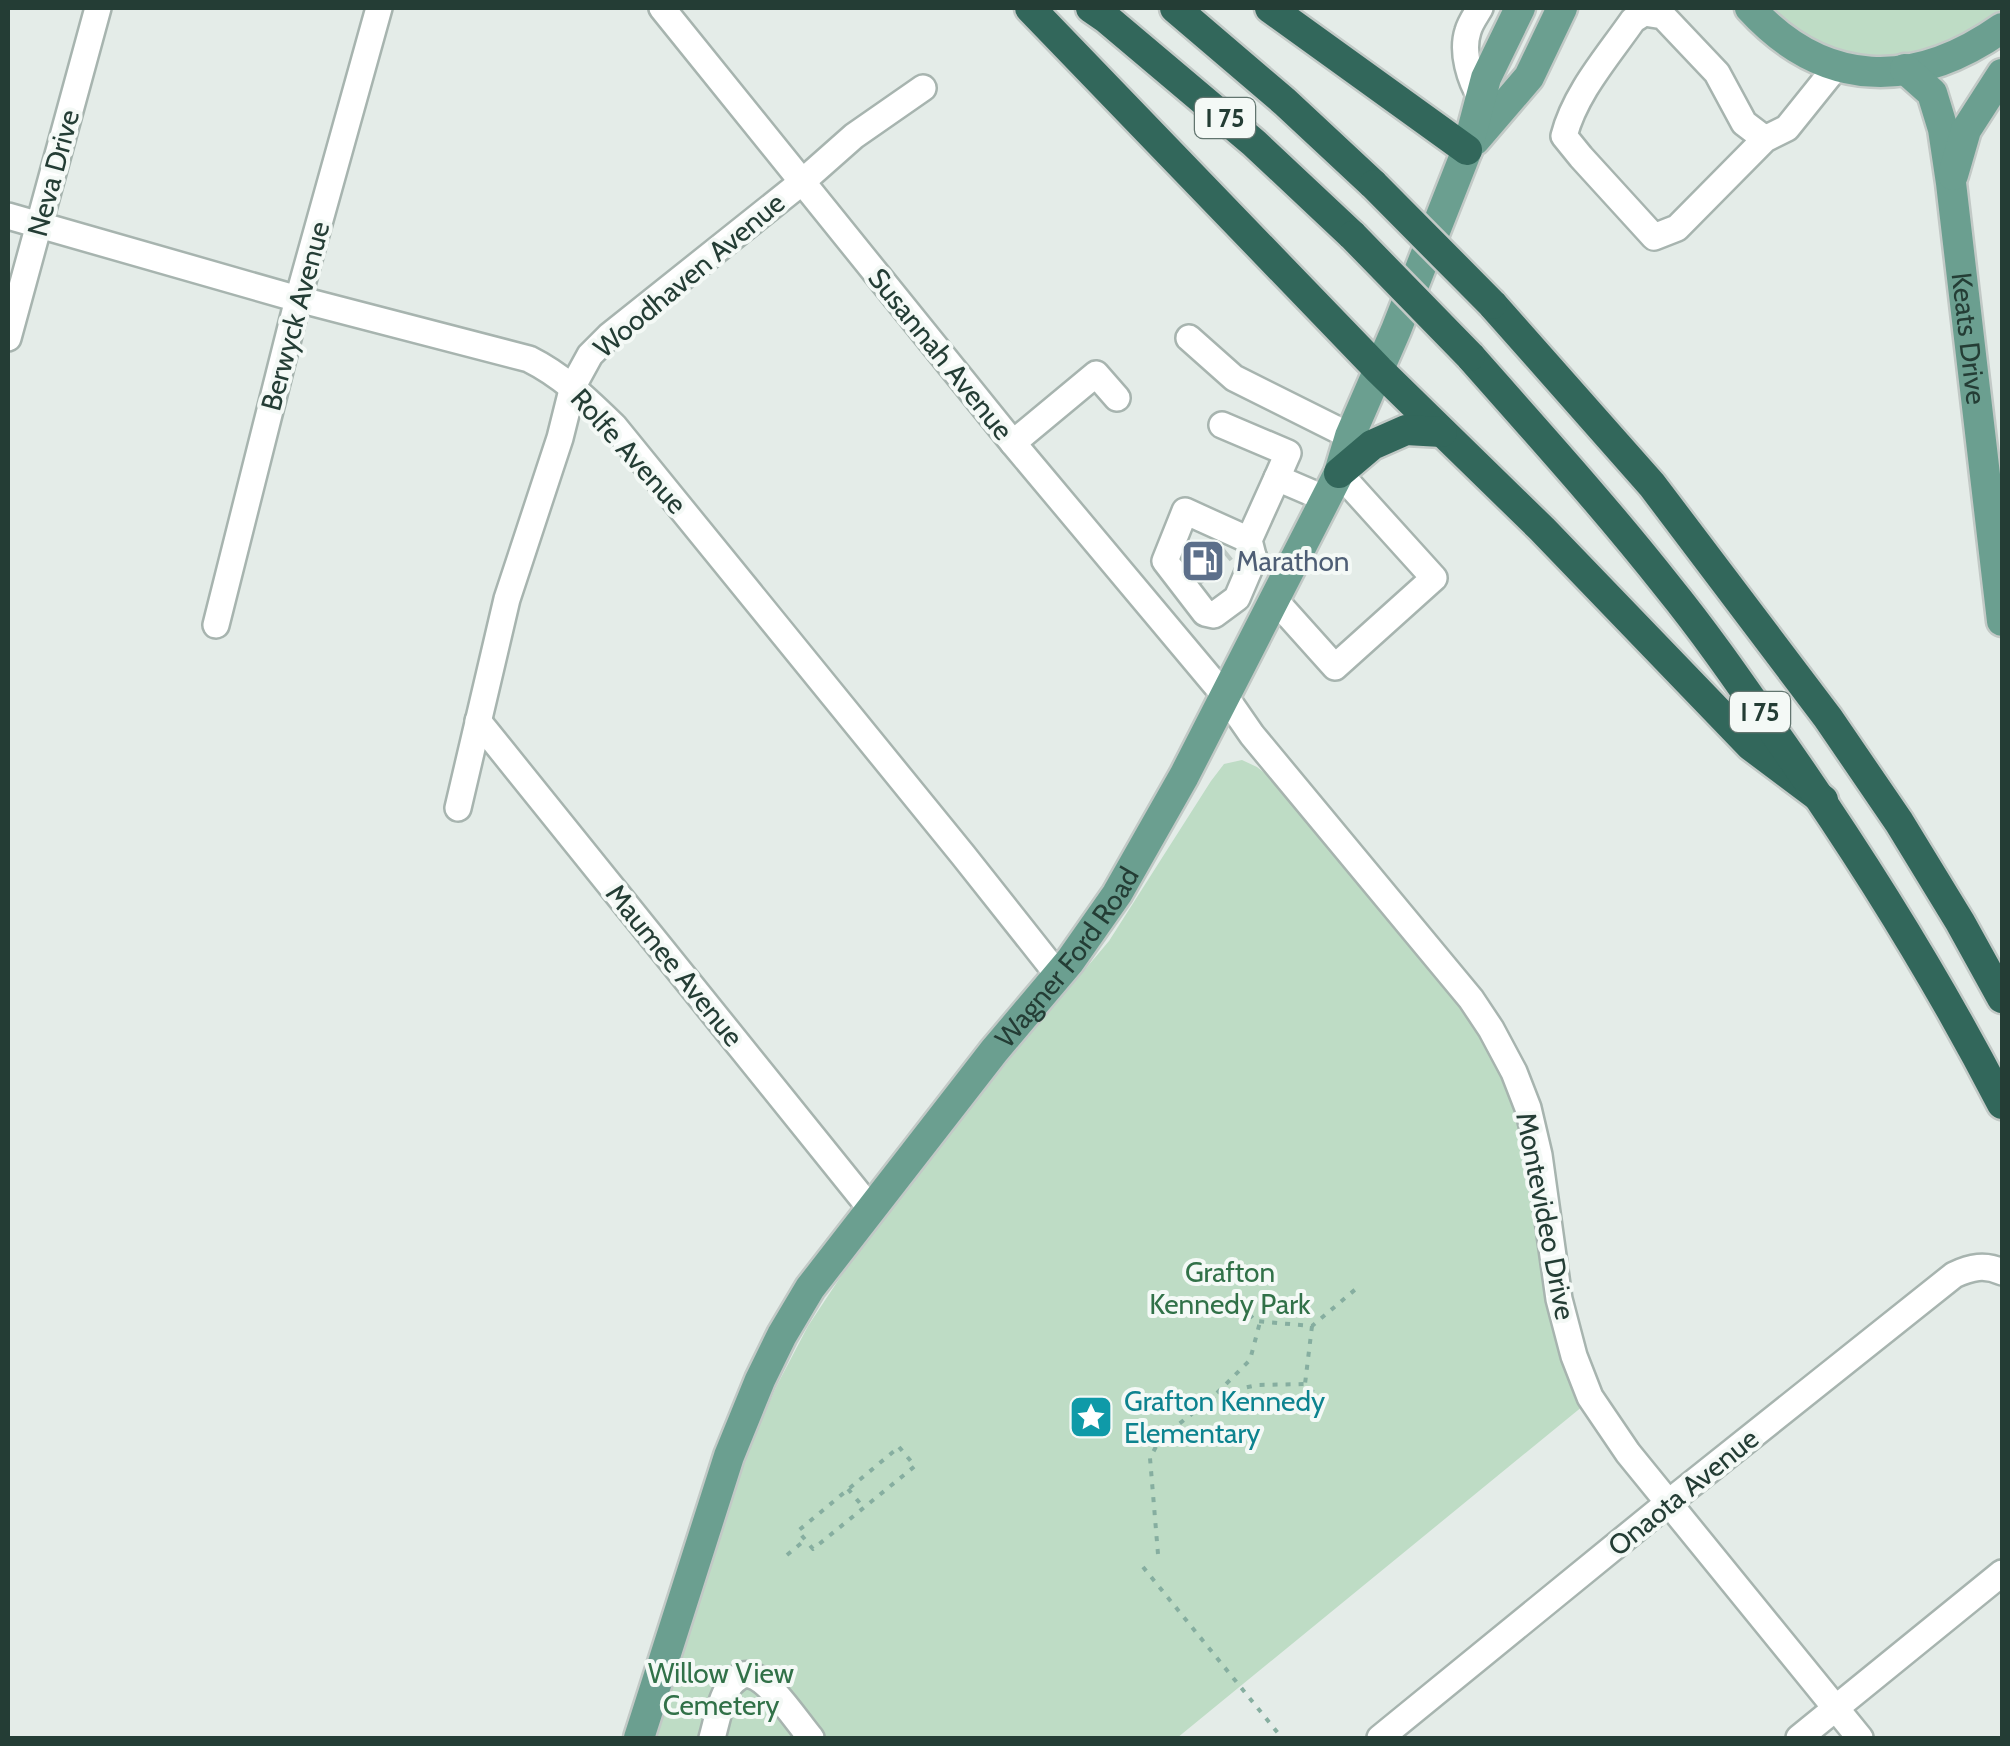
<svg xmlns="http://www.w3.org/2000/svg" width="2010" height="1746" viewBox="0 0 2010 1746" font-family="Cabin,sans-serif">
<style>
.green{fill:#bedcc5}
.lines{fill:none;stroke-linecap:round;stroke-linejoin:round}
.minor-tunnel{stroke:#bec9c4;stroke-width:25;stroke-dasharray:25 12;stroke-linecap:butt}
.minor-casing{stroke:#a7b4af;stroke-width:30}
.major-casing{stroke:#c2c9c6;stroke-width:35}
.highway-casing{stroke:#c2c9c6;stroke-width:35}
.path{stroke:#86aea0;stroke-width:4;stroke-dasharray:5 8;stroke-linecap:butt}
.minor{stroke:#fff;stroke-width:25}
.major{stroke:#6b9f90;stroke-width:30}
.highway{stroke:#32675b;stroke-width:30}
.highway-bridge-casing{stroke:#c2c9c6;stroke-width:35;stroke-linecap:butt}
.highway-bridge{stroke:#32675b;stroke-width:30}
.labels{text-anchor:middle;stroke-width:8;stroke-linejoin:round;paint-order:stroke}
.shield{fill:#f4f9f6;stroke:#62756f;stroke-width:2.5}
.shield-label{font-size:25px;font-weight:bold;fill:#243d35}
.street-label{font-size:28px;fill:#243d35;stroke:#f4f9f6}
.service-label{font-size:28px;fill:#4e5e75;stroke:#f4f9f6;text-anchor:start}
.park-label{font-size:28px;fill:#317148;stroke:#f4f9f6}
.culture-label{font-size:28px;fill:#0d838f;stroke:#f4f9f6;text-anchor:start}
</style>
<rect width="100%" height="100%" fill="#e4ece8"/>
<g class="green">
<path d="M1765 8H2002V13L1995 22 1912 59 1871 58 1820 45Z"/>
<path d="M1242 760 1257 767 1275 781 1453 992 1494 1054 1521 1122 1583 1406 1177 1738H653L744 1461 776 1387 808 1326 857 1252 1016 1051 1109 941 1211 781 1224 764Z"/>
</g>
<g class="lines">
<path class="minor-tunnel" d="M1193 575 1225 549"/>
<defs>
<g id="minor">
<path d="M662 8 1013 443 1225 696 1252 735 1471 999 1491 1029 1514 1072 1528 1108 1539 1155 1559 1299 1574 1356 1590 1397 1628 1453 1860 1738"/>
<path d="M1480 8C1476 15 1470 23 1468 31 1461 52 1470 80 1481 98"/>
<path d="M1765 139 1677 228 1654 237 1581 157 1564 136C1575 93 1608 56 1633 20L1644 13 1663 16 1717 73 1744 123 1765 139 1787 128 1836 67"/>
<path d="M8 216 298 299 529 359C563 376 587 400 614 426L963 855 1058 975"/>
<path d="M8 338 98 8"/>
<path d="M1189 338 1234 378 1350 436"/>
<path d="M1222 425 1288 453 1277 478 1326 499"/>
<path d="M1013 443 1096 374 1117 398"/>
<path d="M1249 540 1185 511 1165 561 1205 613 1214 615 1237 598 1254 558"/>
<path d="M1253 556 1249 540 1277 478"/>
<path d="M1274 599 1335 667 1434 578 1339 473"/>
<path d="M216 625 298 299 379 8"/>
<path d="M478 721 871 1209"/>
<path d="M458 808 507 599 560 438 573 386 590 355 609 336 802 182 854 136 923 88"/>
<path d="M712 1738C717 1721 720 1700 730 1685 735 1679 743 1673 750 1675 770 1679 798 1723 811 1738"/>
<path d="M1380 1738 1668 1503 1954 1275C1971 1267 1985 1264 2002 1272"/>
<path d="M1799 1738 2002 1573"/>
</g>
<g id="major">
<path d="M1750 8C1824 89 1914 90 2002 28"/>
<path id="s1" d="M1905 69 1932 93 1943 129 1951 183 2002 621"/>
<path d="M1475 140 1529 77 1562 8"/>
<path d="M1953 175 1966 130 2002 74"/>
<path id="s2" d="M639 1738 729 1456 760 1380 782 1335 810 1288 994 1051 1070 961 1117 894 1184 776 1339 473 1350 436 1396 330 1467 150 1486 78 1520 8"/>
</g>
<g id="highway">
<path d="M1030 8 1379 370 1542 529 1751 746 1823 800"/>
<path d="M1091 8 1107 19 1254 143 1353 236"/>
<path d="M1175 8 1285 102 1374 185"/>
<path d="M1270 8 1467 150"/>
<path d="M1492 304 1652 485 1828 718 1899 822 1960 922 2002 998"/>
<path d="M1470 356C1537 432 1605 507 1668 587 1703 630 1735 676 1767 722 1854 845 1933 970 2002 1104"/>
<path d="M1339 473 1372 445 1406 430 1442 432"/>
</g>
</defs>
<use href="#minor" class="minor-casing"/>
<use href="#major" class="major-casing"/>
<use href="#highway" class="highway-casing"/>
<g class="path">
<path d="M1233 1294 1255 1321 1312 1326 1357 1288"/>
<path d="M1312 1326 1305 1384 1314 1393"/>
<path d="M1217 1393 1250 1360 1260 1322"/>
<path d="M899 1447 915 1466 813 1549 798 1531Z"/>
<path d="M848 1489 864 1508"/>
<path d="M1158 1554 1150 1458 1160 1439 1217 1394 1257 1385 1305 1384"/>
<path d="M787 1555 805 1540"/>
<path d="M1143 1567 1282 1738"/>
</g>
<use href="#minor" class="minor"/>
<use href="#major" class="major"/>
<use href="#highway" class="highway"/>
<defs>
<g id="highway-bridge">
<path d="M1374 185 1492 304"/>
<path d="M1353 236 1470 356"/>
</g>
</defs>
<use href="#highway-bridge" class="highway-bridge-casing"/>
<use href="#highway-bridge" class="highway-bridge"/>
</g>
<defs>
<symbol id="fuel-square" viewBox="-11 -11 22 22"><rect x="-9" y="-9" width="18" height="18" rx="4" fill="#5c6f8a" stroke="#f4f9f6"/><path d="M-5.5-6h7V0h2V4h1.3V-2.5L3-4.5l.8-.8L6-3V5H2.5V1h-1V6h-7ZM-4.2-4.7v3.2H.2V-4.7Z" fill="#fff"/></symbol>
<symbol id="sight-square" viewBox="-11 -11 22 22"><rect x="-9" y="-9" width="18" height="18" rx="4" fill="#0f9aa8" stroke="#f4f9f6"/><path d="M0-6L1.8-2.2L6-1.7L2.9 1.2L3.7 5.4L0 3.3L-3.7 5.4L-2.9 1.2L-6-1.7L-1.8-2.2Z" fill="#fff"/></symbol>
</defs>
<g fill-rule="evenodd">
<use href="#fuel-square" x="1178" y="536" width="50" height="50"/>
<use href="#sight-square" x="1066" y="1392" width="50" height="50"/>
</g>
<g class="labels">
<g class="shield">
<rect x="1195" y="98" width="60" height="40" rx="8"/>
<rect x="1730" y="692" width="60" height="40" rx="8"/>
</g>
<g class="shield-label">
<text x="1225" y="127">I 75</text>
<text x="1760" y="721">I 75</text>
</g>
<g class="street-label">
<text transform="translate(53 173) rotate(-75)" y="10">Neva Drive</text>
<text transform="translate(689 275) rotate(-40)" y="10">Woodhaven Avenue</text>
<text transform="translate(295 316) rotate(-75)" y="10">Berwyck Avenue</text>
<text dy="10" stroke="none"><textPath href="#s1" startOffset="285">Keats Drive</textPath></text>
<text transform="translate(941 354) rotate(51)" y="10">Susannah Avenue</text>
<text transform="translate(629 451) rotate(48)" y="10">Rolfe Avenue</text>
<text dy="10" stroke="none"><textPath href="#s2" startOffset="902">Wagner Ford Road</textPath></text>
<text transform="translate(675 965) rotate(51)" y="10">Maumee Avenue</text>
<text transform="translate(1546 1216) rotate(79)" y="10">Montevideo Drive</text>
<text transform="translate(1683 1492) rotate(-39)" y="10">Onaota Avenue</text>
</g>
<g class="service-label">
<text x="1236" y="571">Marathon</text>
</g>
<g class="park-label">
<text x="1230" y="1282">Grafton<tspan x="1230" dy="32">Kennedy Park</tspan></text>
<text x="721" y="1683">Willow View<tspan x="721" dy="32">Cemetery</tspan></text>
</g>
<g class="culture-label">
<text x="1124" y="1411">Grafton Kennedy<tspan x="1124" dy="32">Elementary</tspan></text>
</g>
</g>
<rect width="2010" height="1746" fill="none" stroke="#243d35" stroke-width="20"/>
</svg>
